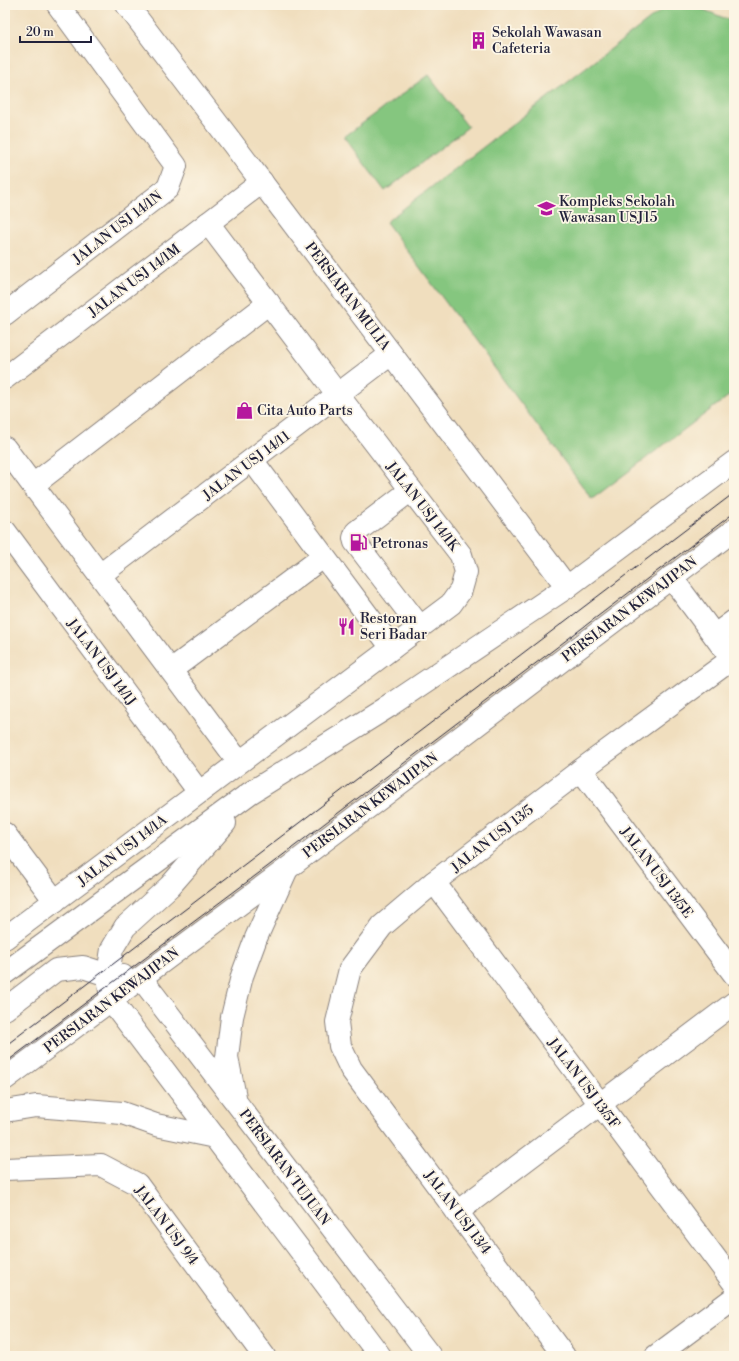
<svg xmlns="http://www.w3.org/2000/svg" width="739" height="1361" viewBox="0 0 739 1361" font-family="'Libre Bodoni',serif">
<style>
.green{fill:#85c67f;stroke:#54745d}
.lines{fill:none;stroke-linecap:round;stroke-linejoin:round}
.minor-casing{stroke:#89807c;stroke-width:24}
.major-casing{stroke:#89807c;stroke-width:24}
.minor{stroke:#fff;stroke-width:22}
.major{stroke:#fff;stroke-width:22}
.tram{stroke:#22223b;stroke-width:1}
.labels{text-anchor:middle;stroke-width:3.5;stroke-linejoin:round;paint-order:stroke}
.poi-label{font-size:14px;fill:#22223b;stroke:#fcf5e5;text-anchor:start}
.street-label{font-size:14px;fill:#22223b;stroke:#fcf5e5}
</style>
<rect width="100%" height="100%" fill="#fcf5e5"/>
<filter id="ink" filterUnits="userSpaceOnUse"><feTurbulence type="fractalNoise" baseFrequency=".025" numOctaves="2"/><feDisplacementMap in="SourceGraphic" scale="8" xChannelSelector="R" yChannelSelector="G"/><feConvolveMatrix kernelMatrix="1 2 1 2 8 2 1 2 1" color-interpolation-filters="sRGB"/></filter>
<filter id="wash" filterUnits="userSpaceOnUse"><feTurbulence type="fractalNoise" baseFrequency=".012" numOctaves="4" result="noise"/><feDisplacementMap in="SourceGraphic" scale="16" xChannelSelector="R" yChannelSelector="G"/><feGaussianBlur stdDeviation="0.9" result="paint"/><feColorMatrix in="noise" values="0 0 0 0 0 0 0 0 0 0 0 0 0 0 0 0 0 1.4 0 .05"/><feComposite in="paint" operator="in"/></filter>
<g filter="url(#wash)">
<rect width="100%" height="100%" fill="#f0debe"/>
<g class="green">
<path d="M668 5H692L734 22V392L592 499 386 222Z"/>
<path d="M428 75 468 127 385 191 344 137Z"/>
</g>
</g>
<g filter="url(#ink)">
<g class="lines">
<defs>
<g id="minor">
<path d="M127 5 233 144 567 587"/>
<path d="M5 314 168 188 176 166 58 5"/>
<path d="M5 378 262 182"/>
<path d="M5 448 239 762"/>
<path d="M252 460 392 648"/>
<path d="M33 485 269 303"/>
<path d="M411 490 356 532 354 538 355 542 420 627"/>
<path d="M5 531 199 792"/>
<path d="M100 575 391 354"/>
<path d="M671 577 734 662"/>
<path d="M715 635 734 621"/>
<path d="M171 670 323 557"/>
<path d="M581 770 734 974"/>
<path d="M5 834 55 901"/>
<path d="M434 882 734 1283"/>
<path d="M5 938 451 604 461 590 466 572 461 555 338 395 208 223"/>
<path d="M5 1169 101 1165 137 1184 264 1356"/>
<path d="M457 1212 734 1003"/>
<path d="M564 1356 351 1069 340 1046 337 1022 350 969 382 926 434 882 581 770 732 659"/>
<path d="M656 1356 734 1298"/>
</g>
<g id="major">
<path d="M5 973 250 793 391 705 567 587 734 462"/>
<path d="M141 978 430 1356"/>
<path d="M111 1000 380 1356"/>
<path d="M111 1000 108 975 112 949 125 927 170 886 225 823"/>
<path d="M5 1009 56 970 83 967 108 975 123 976"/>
<path d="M5 1079 288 868 734 530"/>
<path d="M235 1097 227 1057 232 1017 242 976 256 938 287 869"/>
<path d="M5 1111 36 1106 122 1113 156 1125 215 1137"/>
</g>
</defs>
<use href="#minor" class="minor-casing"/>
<use href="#major" class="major-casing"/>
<use href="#minor" class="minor"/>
<use href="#major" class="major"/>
<g class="tram">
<path d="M5 1046 734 493"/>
<path d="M5 1063 271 864 734 513"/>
</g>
</g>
</g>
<defs>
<symbol id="building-bare" viewBox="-9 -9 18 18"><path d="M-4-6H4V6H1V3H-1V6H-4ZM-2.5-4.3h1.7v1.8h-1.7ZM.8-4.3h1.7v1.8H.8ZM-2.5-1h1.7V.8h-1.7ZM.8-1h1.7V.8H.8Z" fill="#b5179e" stroke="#fcf5e5" stroke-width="2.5" paint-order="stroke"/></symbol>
<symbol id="school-bare" viewBox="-9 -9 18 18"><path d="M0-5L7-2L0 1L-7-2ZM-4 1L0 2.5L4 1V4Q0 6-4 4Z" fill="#b5179e" stroke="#fcf5e5" stroke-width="2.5" paint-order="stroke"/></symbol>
<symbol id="shop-bare" viewBox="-9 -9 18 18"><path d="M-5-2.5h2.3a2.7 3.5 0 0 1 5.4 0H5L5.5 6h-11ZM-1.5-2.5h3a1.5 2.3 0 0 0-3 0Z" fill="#b5179e" stroke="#fcf5e5" stroke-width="2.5" paint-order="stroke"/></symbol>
<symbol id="fuel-bare" viewBox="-9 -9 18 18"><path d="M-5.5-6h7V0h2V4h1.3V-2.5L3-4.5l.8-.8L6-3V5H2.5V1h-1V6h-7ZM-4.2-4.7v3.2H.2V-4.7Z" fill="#b5179e" stroke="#fcf5e5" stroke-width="2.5" paint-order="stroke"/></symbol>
<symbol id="restaurant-bare" viewBox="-9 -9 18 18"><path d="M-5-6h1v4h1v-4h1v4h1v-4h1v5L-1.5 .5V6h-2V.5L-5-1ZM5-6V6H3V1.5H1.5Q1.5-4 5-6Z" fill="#b5179e" stroke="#fcf5e5" stroke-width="2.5" paint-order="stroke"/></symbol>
</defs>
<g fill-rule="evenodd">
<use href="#building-bare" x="466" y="28" width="25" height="25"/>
<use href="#school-bare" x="534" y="196" width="25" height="25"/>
<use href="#shop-bare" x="232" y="398" width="25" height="25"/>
<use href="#fuel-bare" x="346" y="530" width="25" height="25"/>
<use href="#restaurant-bare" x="334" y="614" width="25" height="25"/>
</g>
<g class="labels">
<g class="poi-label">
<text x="492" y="37">Sekolah Wawasan<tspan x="492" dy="16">Cafeteria</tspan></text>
<text x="559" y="206">Kompleks Sekolah<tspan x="559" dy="16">Wawasan USJ15</tspan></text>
<text x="257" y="415">Cita Auto Parts</text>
<text x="372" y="548">Petronas</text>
<text x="360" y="623">Restoran<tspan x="360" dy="16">Seri Badar</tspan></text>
</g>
<g class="street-label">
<text transform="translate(117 227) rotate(-38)" y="5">JALAN USJ 14/1N</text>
<text transform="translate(134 280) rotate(-37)" y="5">JALAN USJ 14/1M</text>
<text transform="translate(348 296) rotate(53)" y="5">PERSIARAN MULIA</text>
<text transform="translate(246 465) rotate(-37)" y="5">JALAN USJ 14/11</text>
<text transform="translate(423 506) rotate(52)" y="5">JALAN USJ 14/1K</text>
<text transform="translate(629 609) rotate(-37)" y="5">PERSIARAN KEWAJIPAN</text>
<text transform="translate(102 662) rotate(53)" y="5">JALAN USJ 14/1J</text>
<text transform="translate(370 805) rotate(-37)" y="5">PERSIARAN KEWAJIPAN</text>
<text transform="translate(492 838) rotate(-38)" y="5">JALAN USJ 13/5</text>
<text transform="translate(122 850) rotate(-37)" y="5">JALAN USJ 14/1A</text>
<text transform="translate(657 872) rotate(53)" y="5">JALAN USJ 13/5E</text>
<text transform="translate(111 1000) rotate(-37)" y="5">PERSIARAN KEWAJIPAN</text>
<text transform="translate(584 1083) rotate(53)" y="5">JALAN USJ 13/5F</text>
<text transform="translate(285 1167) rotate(53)" y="5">PERSIARAN TUJUAN</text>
<text transform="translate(458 1212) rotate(53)" y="5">JALAN USJ 13/4</text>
<text transform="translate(167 1225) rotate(53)" y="5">JALAN USJ 9/4</text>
</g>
</g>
<rect width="739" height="1361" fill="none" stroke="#fcf5e5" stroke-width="20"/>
<path d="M20 36v6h71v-6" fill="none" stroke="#22223b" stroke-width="2"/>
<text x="26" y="36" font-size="12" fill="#22223b" stroke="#fcf5e5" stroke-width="3" paint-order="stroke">20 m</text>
</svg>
